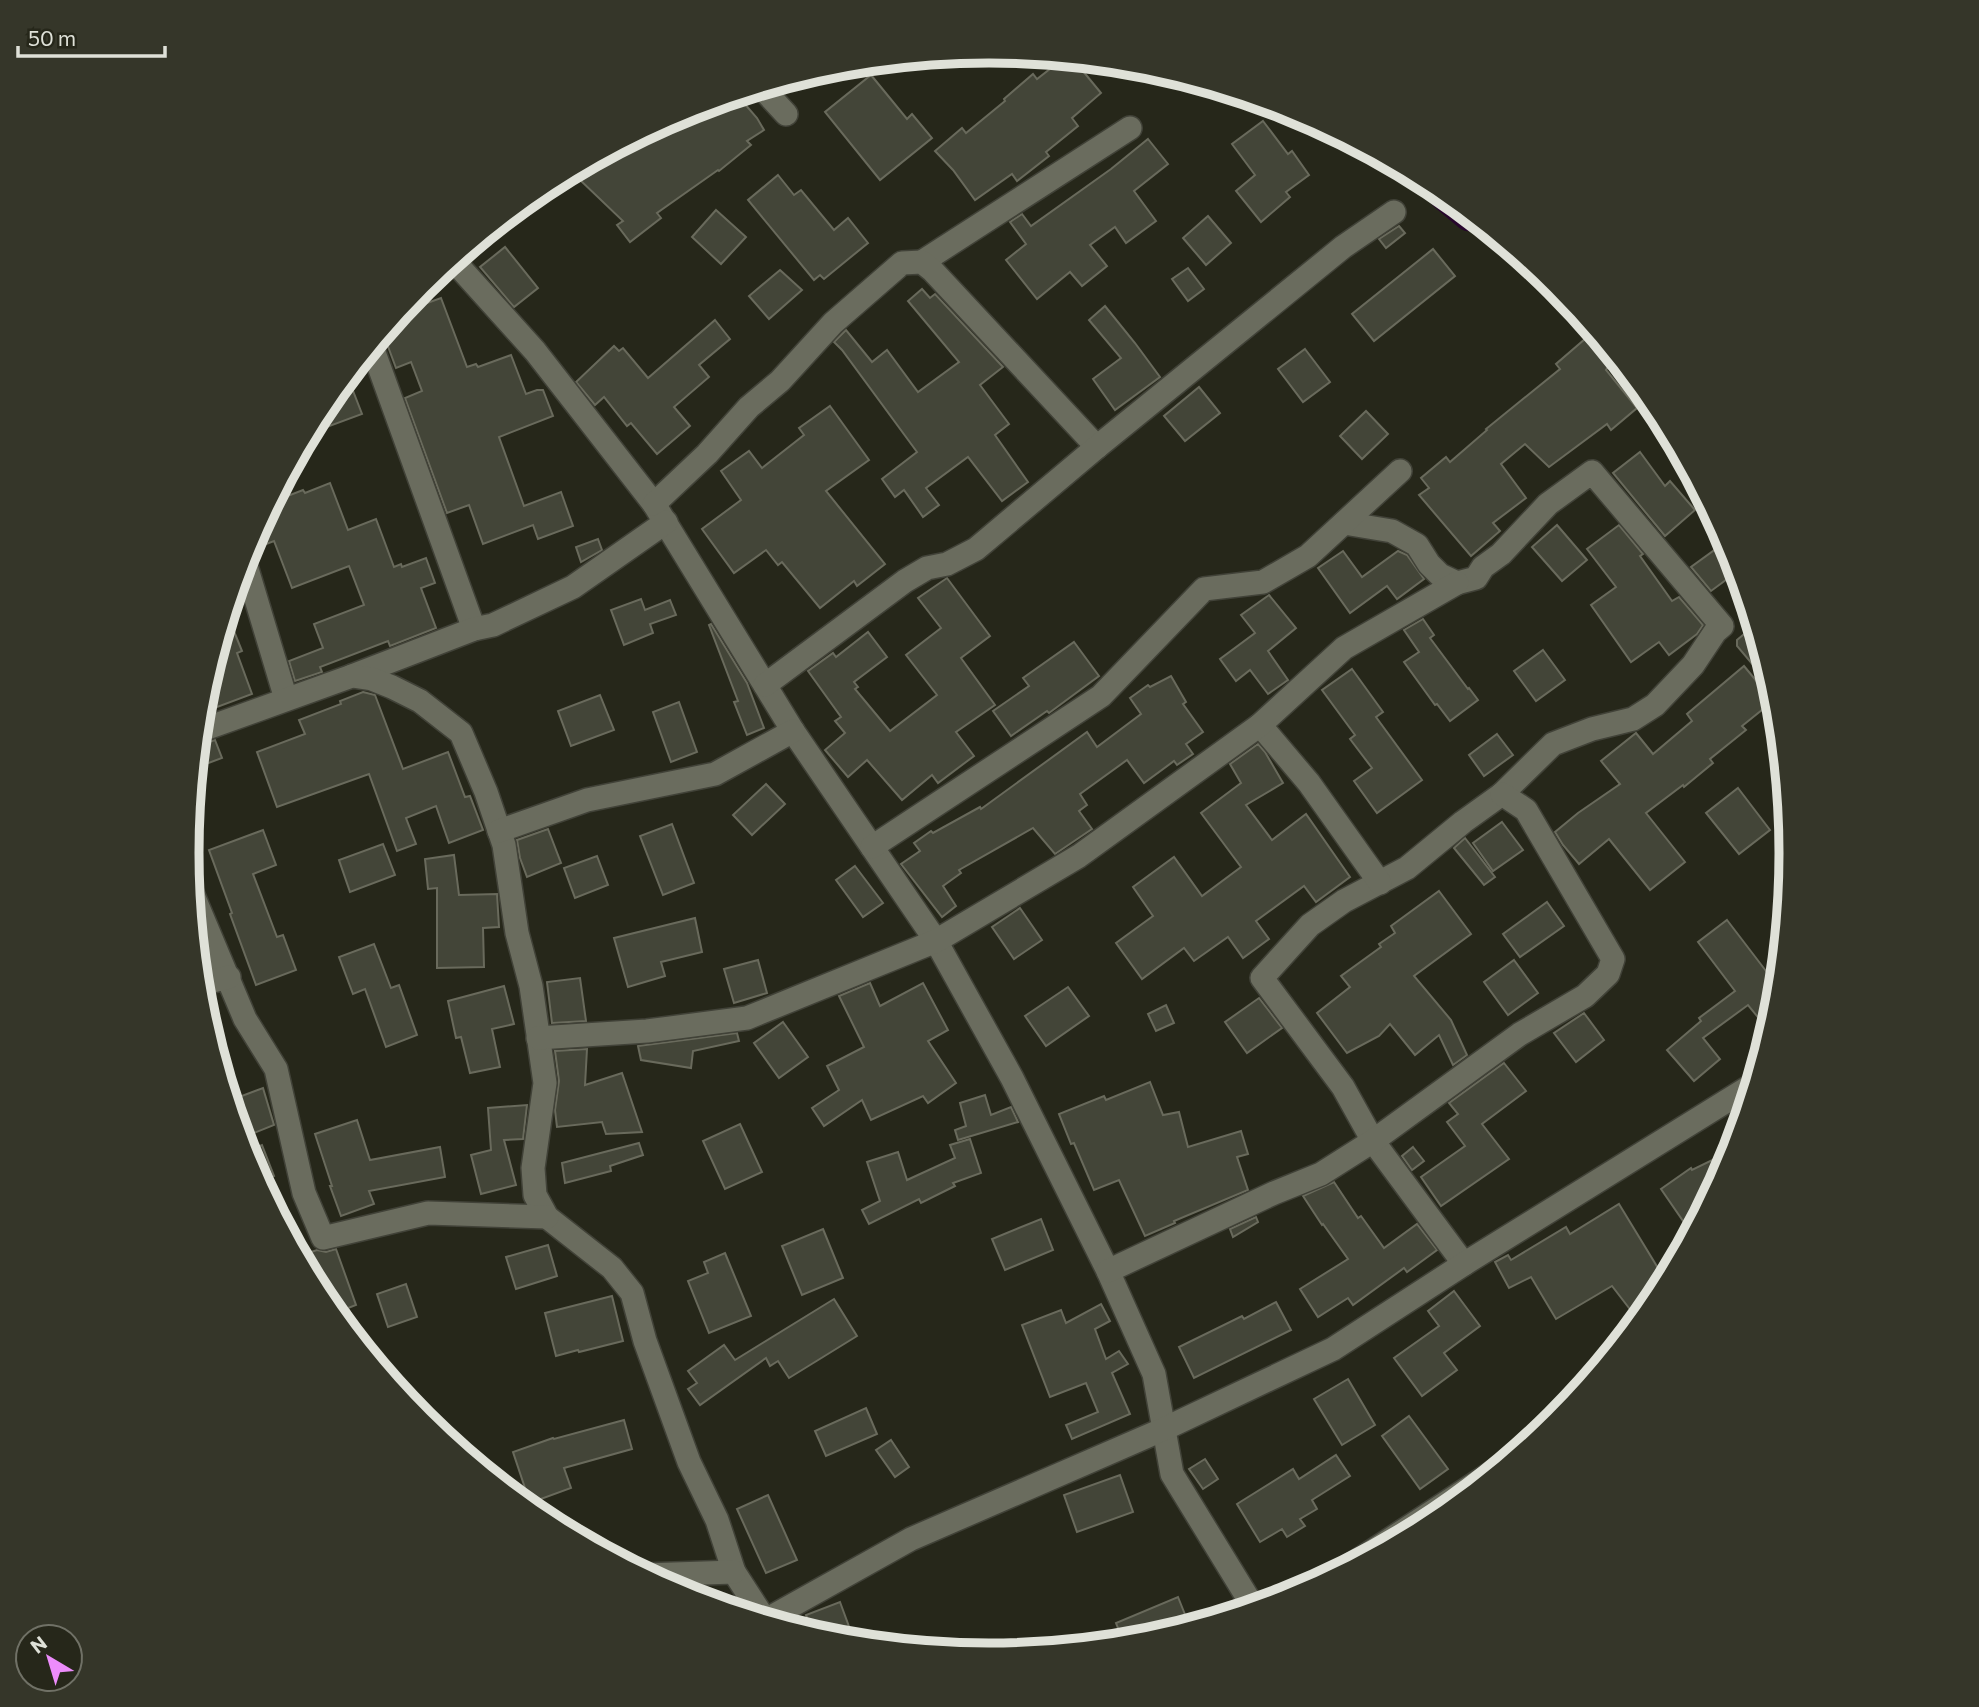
<svg xmlns="http://www.w3.org/2000/svg" width="1979" height="1707" viewBox="0 0 1979 1707" font-family="Commissioner,sans-serif">
<style>
.lines{fill:none;stroke-linecap:round;stroke-linejoin:round}
.river{stroke:#27062c;stroke-width:35}
.building{fill:#434538;stroke:#696a5c;stroke-width:2}
.minor-casing{stroke:#414238;stroke-width:26}
.minor{stroke:#6a6c5e;stroke-width:23}
.rim{fill:none;stroke:#dfe1d8;stroke-width:9}
</style>
<rect width="100%" height="100%" fill="#26271a"/>
<g class="lines">
<path class="river" d="M1445 193 1470 214"/>
</g>
<g class="building">
<path d="M1064 58 1073 59 1101 93 1072 118 1078 126 1046 152 1049 156 1017 181 1012 174 975 200 953 170 935 151 962 128 966 133 1005 101 1004 99 1033 74 1037 79Z"/>
<path d="M871 75 907 119 912 114 932 138 880 180 825 112Z"/>
<path d="M737 95 757 118 764 130 747 141 751 145 719 171 718 170 657 213 661 218 630 242 617 225 623 221 579 179 602 155 683 112Z"/>
<path d="M1263 121 1288 154 1292 151 1309 175 1286 192 1290 197 1261 222 1236 191 1255 175 1232 144Z"/>
<path d="M1148 139 1168 164 1134 191 1156 221 1126 243 1115 227 1090 245 1107 266 1082 286 1070 272 1037 299 1006 260 1026 244 1010 222 1022 214 1031 226 1111 169Z"/>
<path d="M778 175 794 195 801 190 834 230 848 218 868 243 824 279 820 275 814 280 748 200Z"/>
<path d="M716 210 746 237 721 264 692 237Z"/>
<path d="M1208 216 1231 243 1206 265 1183 238Z"/>
<path d="M1399 226 1405 233 1386 248 1379 239Z"/>
<path d="M505 247 538 288 514 307 480 267Z"/>
<path d="M1433 249 1455 276 1374 341 1352 314Z"/>
<path d="M1188 268 1204 289 1188 301 1172 279Z"/>
<path d="M780 270 802 290 769 319 749 296Z"/>
<path d="M922 289 930 298 935 294 1003 367 980 385 1009 424 995 435 1028 482 1002 501 968 457 926 488 939 505 923 517 904 490 895 497 882 479 917 452 842 350 834 342 846 330 872 362 887 350 918 392 959 362 908 301Z"/>
<path d="M441 298 467 367 476 364 478 367 511 355 526 394 537 390H543L553 416 499 437 524 506 561 492 573 526 538 539 533 525 483 544 469 505 447 513 405 398 422 391 411 362 396 368 383 333 399 313Z"/>
<path d="M1105 306 1135 343 1160 377 1115 410 1093 379 1121 358 1089 320Z"/>
<path d="M715 320 730 339 699 365 709 377 674 407 690 426 657 454 631 423 627 426 604 397 595 405 576 382 614 346 619 351 623 348 648 378Z"/>
<path d="M1585 339 1608 367 1606 370 1637 408 1611 430 1607 424 1549 467 1525 444 1501 464 1526 498 1493 523 1500 531 1471 556 1419 495 1429 488 1421 478 1446 457 1450 462 1487 430 1486 429 1560 369 1556 364Z"/>
<path d="M1305 349 1330 382 1303 402 1278 369Z"/>
<path d="M350 383 362 414 308 434 322 407 339 387Z"/>
<path d="M1199 387 1220 413 1185 441 1164 416Z"/>
<path d="M830 406 869 460 826 491 885 564 857 586 854 581 820 608 782 562 778 565 766 550 734 573 702 529 741 500 721 471 749 451 762 468 804 435 799 428Z"/>
<path d="M1366 411 1388 434 1362 459 1340 436Z"/>
<path d="M1640 452 1665 486 1670 481 1695 510 1665 536 1613 473Z"/>
<path d="M330 483 348 530 376 519 394 567 401 564 402 567 426 558 435 583 421 588 436 628 390 646 388 641 320 667 322 672 295 681 289 661 323 648 314 624 364 605 349 566 292 588 274 541 253 549 248 546 272 502 303 490 305 493Z"/>
<path d="M1557 525 1587 560 1562 581 1532 547Z"/>
<path d="M1619 525 1643 554 1640 556 1672 601 1679 597 1703 625 1697 634 1669 655 1659 642 1631 662 1591 605 1616 587 1587 549Z"/>
<path d="M598 539 602 550 581 562 576 547Z"/>
<path d="M1720 546 1738 571 1711 591 1691 567Z"/>
<path d="M1343 551 1362 577 1398 551 1407 555 1424 579 1397 599 1387 586 1350 613 1318 568Z"/>
<path d="M947 578 990 636 961 658 995 705 956 732 974 756 938 783 932 775 902 800 867 760 848 777 825 750 845 733 835 721 841 717 808 671 833 653 836 657 868 632 887 657 854 682 858 687 855 689 890 731 937 695 906 655 941 628 918 598Z"/>
<path d="M1269 595 1296 628 1268 651 1288 680 1268 694 1250 670 1236 681 1220 659 1255 633 1241 615Z"/>
<path d="M641 599 645 610 670 600 676 615 650 624 653 633 624 645 611 610Z"/>
<path d="M227 614 242 651 237 653 252 694 201 713 202 696Z"/>
<path d="M1423 619 1434 635 1430 638 1468 689 1469 688 1478 700 1450 721 1437 704 1435 705 1404 662 1419 652 1404 630Z"/>
<path d="M711 624 747 683 764 728 747 735 734 702 738 701 709 625Z"/>
<path d="M1755 625 1762 647 1775 691 1737 646V640Z"/>
<path d="M1074 642 1099 676 1049 713 1047 711 1011 736 993 711 1029 686 1023 678Z"/>
<path d="M1543 650 1565 680 1536 701 1514 671Z"/>
<path d="M1744 666 1773 701 1742 726 1746 730 1710 759 1713 763 1684 787 1683 785 1646 813 1685 862 1650 890 1609 839 1579 864 1563 845 1555 832 1578 813 1620 784 1601 761 1636 733 1653 754 1692 721 1687 714Z"/>
<path d="M1352 669 1383 712 1376 717 1422 780 1377 813 1354 781 1372 768 1350 739 1355 735 1322 690Z"/>
<path d="M1171 676 1186 702 1183 704 1203 732 1186 744 1193 754 1177 765 1174 761 1144 783 1127 760 1080 794 1087 805 1079 811 1092 829 1055 854 1033 828 959 870 961 873 943 886 956 906 942 917 901 864 920 851 914 843 931 831 933 833 980 807 981 809 1087 732 1097 747 1141 714 1130 698 1148 685 1150 687Z"/>
<path d="M363 692 375 695 403 769 448 752 465 797 470 796 483 830 449 843 436 806 406 818 416 844 397 851 369 774 277 807 257 752 305 734 299 720 341 704 340 701Z"/>
<path d="M600 695 614 730 571 746 558 711Z"/>
<path d="M679 702 697 752 671 762 653 712Z"/>
<path d="M1497 734 1513 755 1484 776 1469 755Z"/>
<path d="M215 740 222 758 195 768 197 746Z"/>
<path d="M1258 744 1265 752 1283 783 1246 805 1272 840 1306 814 1350 877 1316 902 1304 886 1256 921 1269 939 1243 958 1228 937 1194 961 1184 948 1142 979 1116 943 1153 916 1133 887 1174 857 1202 896 1241 867 1201 813 1241 783 1230 764Z"/>
<path d="M766 784 785 804 752 835 733 815Z"/>
<path d="M1738 788 1770 830 1739 854 1706 813Z"/>
<path d="M1502 822 1523 850 1493 871 1473 843Z"/>
<path d="M672 824 694 883 663 895 640 836Z"/>
<path d="M548 829 561 863 527 877 520 858 517 840Z"/>
<path d="M263 830 276 865 253 874 277 937 283 935 296 970 256 985 230 914 232 913 209 850Z"/>
<path d="M1465 838 1495 877 1484 885 1454 848Z"/>
<path d="M383 844 395 875 350 892 339 860Z"/>
<path d="M454 855 459 895 497 894 499 927 483 928 484 967 437 968V888L428 889 425 859Z"/>
<path d="M597 856 608 885 575 898 564 868Z"/>
<path d="M855 866 883 903 863 917 836 880Z"/>
<path d="M1439 891 1471 934 1414 976 1451 1020 1467 1055 1453 1065 1439 1035 1415 1055 1390 1024 1379 1036 1347 1053 1317 1013 1350 987 1341 976 1381 947 1379 944 1395 933 1391 926Z"/>
<path d="M1547 902 1564 926 1520 957 1503 934Z"/>
<path d="M1020 908 1042 940 1014 959 992 927Z"/>
<path d="M695 918 702 952 661 962 665 976 628 987 614 938Z"/>
<path d="M1727 920 1779 988 1777 1011 1770 1032 1748 1005 1703 1038 1720 1059 1694 1081 1667 1050 1701 1021 1699 1018 1735 991 1698 942Z"/>
<path d="M374 944 391 988 399 985 417 1035 386 1047 365 989 353 994 339 957Z"/>
<path d="M758 960 767 993 734 1003 724 969Z"/>
<path d="M1514 960 1538 993 1508 1015 1484 982Z"/>
<path d="M580 978 586 1021 552 1023 547 982Z"/>
<path d="M870 983 880 1006 923 983 948 1030 928 1041 956 1083 928 1103 923 1096 871 1120 862 1100 824 1126 812 1108 839 1090 827 1066 864 1047 839 996Z"/>
<path d="M504 986 514 1024 492 1029 500 1067 470 1073 461 1037 456 1038 448 1001Z"/>
<path d="M1068 987 1089 1016 1046 1046 1025 1016Z"/>
<path d="M1259 998 1282 1028 1247 1053 1225 1022Z"/>
<path d="M1166 1005 1174 1023 1156 1031 1148 1014Z"/>
<path d="M1584 1013 1604 1040 1576 1062 1554 1033Z"/>
<path d="M783 1022 808 1057 779 1078 754 1043Z"/>
<path d="M737 1033 739 1041 693 1051 691 1068 641 1060 638 1046Z"/>
<path d="M587 1049 585 1085 622 1073 642 1132 606 1134 602 1122 557 1127 555 1110 559 1081 555 1051Z"/>
<path d="M1504 1063 1526 1091 1482 1124 1509 1159 1441 1206 1421 1177 1465 1146 1447 1122 1458 1114 1449 1103Z"/>
<path d="M1150 1082 1163 1115 1179 1112 1188 1147 1241 1131 1248 1154 1237 1157 1248 1190 1174 1221 1175 1223 1145 1236 1119 1180 1094 1190 1074 1143 1071 1144 1059 1114 1104 1096 1106 1100Z"/>
<path d="M263 1088 274 1125 244 1137 231 1100Z"/>
<path d="M985 1095 991 1115 1011 1107 1018 1122 958 1140 955 1130 966 1126 960 1103Z"/>
<path d="M527 1105 523 1139 504 1140 516 1185 481 1194 471 1155 491 1150 488 1108Z"/>
<path d="M357 1120 370 1160 440 1147 445 1177 369 1191 374 1204 341 1216 330 1186H332L315 1134Z"/>
<path d="M740 1124 762 1172 725 1189 703 1141Z"/>
<path d="M970 1139 981 1173 953 1183 955 1186 921 1203 919 1199 869 1224 862 1210 880 1201 867 1162 898 1152 907 1180 955 1158 950 1145Z"/>
<path d="M639 1143 643 1155 610 1166 611 1171 565 1183 562 1163Z"/>
<path d="M262 1145 274 1176 259 1182 245 1152Z"/>
<path d="M1413 1147 1424 1161 1412 1170 1402 1156Z"/>
<path d="M1735 1149 1731 1161 1692 1234 1661 1189 1691 1168 1692 1170Z"/>
<path d="M1334 1182 1358 1218 1361 1216 1384 1248 1417 1224 1437 1250 1407 1272 1404 1268 1353 1305 1348 1298 1318 1317 1300 1289 1348 1259 1323 1224 1322 1225 1303 1196Z"/>
<path d="M1619 1204 1658 1268 1683 1251 1657 1300 1639 1321 1612 1286 1556 1319 1531 1277 1509 1288 1495 1262 1508 1255 1511 1260 1566 1227 1570 1234Z"/>
<path d="M1256 1217 1258 1222 1233 1237 1230 1229Z"/>
<path d="M1041 1219 1053 1250 1005 1270 992 1239Z"/>
<path d="M823 1229 843 1278 802 1295 782 1246Z"/>
<path d="M548 1245 557 1276 516 1289 506 1257Z"/>
<path d="M336 1249 356 1305 348 1308 364 1340 358 1344 322 1299 299 1256 317 1250 326 1252Z"/>
<path d="M725 1253 751 1316 709 1333 688 1281 708 1273 704 1262Z"/>
<path d="M406 1284 417 1317 388 1327 377 1294Z"/>
<path d="M1454 1291 1480 1326 1444 1353 1457 1370 1422 1396 1394 1358 1439 1326 1428 1311Z"/>
<path d="M612 1296 623 1341 579 1352 578 1350 556 1356 545 1313Z"/>
<path d="M834 1299 857 1336 789 1378 778 1361 770 1366 766 1358 700 1405 688 1389 697 1383 688 1371 724 1345 735 1360Z"/>
<path d="M1276 1302 1291 1330 1194 1378 1179 1347 1242 1316 1244 1319Z"/>
<path d="M1101 1304 1110 1321 1095 1329 1106 1359 1119 1351 1128 1364 1112 1373 1130 1414 1072 1439 1066 1425 1098 1412 1086 1383 1050 1397 1022 1325 1061 1310 1066 1323Z"/>
<path d="M1348 1379 1375 1425 1342 1445 1314 1399Z"/>
<path d="M866 1408 877 1434 826 1456 815 1431Z"/>
<path d="M1409 1416 1448 1469 1420 1489 1382 1436Z"/>
<path d="M624 1420 632 1449 564 1468 571 1488 530 1503 513 1452 553 1438 554 1439Z"/>
<path d="M891 1440 909 1467 895 1477 876 1450Z"/>
<path d="M1336 1455 1350 1476 1312 1500 1317 1509 1300 1519 1305 1526 1287 1537 1282 1529 1260 1542 1237 1504 1293 1469 1299 1479Z"/>
<path d="M1205 1459 1218 1479 1203 1489 1189 1469Z"/>
<path d="M1120 1475 1133 1512 1077 1532 1064 1495Z"/>
<path d="M768 1495 797 1560 766 1573 737 1509Z"/>
<path d="M1178 1597 1190 1627 1146 1641 1124 1643 1116 1623Z"/>
<path d="M840 1602 851 1632 830 1640 814 1635 806 1615Z"/>
</g>
<g class="lines">
<defs>
<g id="minor">
<path d="M762 88 786 114"/>
<path d="M453 260 535 351 654 504 793 731 936 941 1012 1078 1108 1271 1154 1374 1172 1474 1254 1608"/>
<path d="M922 262 1130 128"/>
<path d="M372 347 474 629"/>
<path d="M654 504 707 454 749 407 780 381 833 323 902 263 922 262 932 270 1097 447"/>
<path d="M1344 523 1392 531 1417 545 1429 564 1440 575 1457 583 1476 578 1483 567 1501 554 1548 504 1592 472 1722 626 1715 632 1693 665 1655 705 1633 719 1592 729 1553 744 1502 794 1463 822 1407 868 1344 901 1310 925 1262 978 1343 1087 1373 1141 1464 1264"/>
<path d="M244 559 286 699"/>
<path d="M352 676 474 629 493 625 573 587 666 522"/>
<path d="M765 685 905 581 927 568 947 564 976 549 1097 447 1343 247 1394 212"/>
<path d="M1260 725 1309 783 1380 883"/>
<path d="M199 731 352 676 372 679 392 687 420 701 461 733 486 792 504 845 517 933 531 986 545 1083 533 1168 535 1195 547 1217 612 1268 632 1293 645 1341 689 1462 717 1520 734 1572 765 1620"/>
<path d="M499 831 587 800 715 774 793 731"/>
<path d="M872 847 1101 696 1204 589 1263 582 1308 556 1400 471"/>
<path d="M190 888 245 1019 276 1069 304 1193 323 1238 428 1213 547 1217"/>
<path d="M200 984 229 977"/>
<path d="M538 1038 647 1031 747 1018 936 941 1079 856 1260 725 1344 648 1457 583"/>
<path d="M1108 1271 1274 1193 1321 1174 1373 1141 1520 1034 1585 996 1608 974 1613 959 1526 810 1502 794"/>
<path d="M1342 1571 1508 1462"/>
<path d="M644 1575 734 1572"/>
<path d="M766 1620 911 1539 1164 1429 1333 1349 1464 1264 1754 1084"/>
</g>
</defs>
<use href="#minor" class="minor-casing"/>
<use href="#minor" class="minor"/>
</g>
<path d="M0 0H1979V1707H0ZM199 853a790 790 0 1 1 1580 0a790 790 0 1 1-1580 0Z" fill="#353629" fill-rule="evenodd"/>
<path class="rim" d="M199 853a790 790 0 1 1 1580 0a790 790 0 1 1-1580 0Z"/>
<g transform="translate(49 1658) rotate(322)"><circle r="33" fill="#26271a" stroke="#707166" stroke-width="2"/>
<path d="M0-5L12 26L0 18L-12 26Z" fill="#ec8cfb"/>
<text y="-10" font-size="19" font-weight="bold" text-anchor="middle" fill="#dfe1d8">N</text>
</g>
<path d="M18 46v10h147v-10" fill="none" stroke="#dfe1d8" stroke-width="3.5"/>
<text x="28" y="46" font-size="21" fill="#dfe1d8" stroke="#26271a" stroke-width="5" paint-order="stroke">50 m</text>
</svg>
